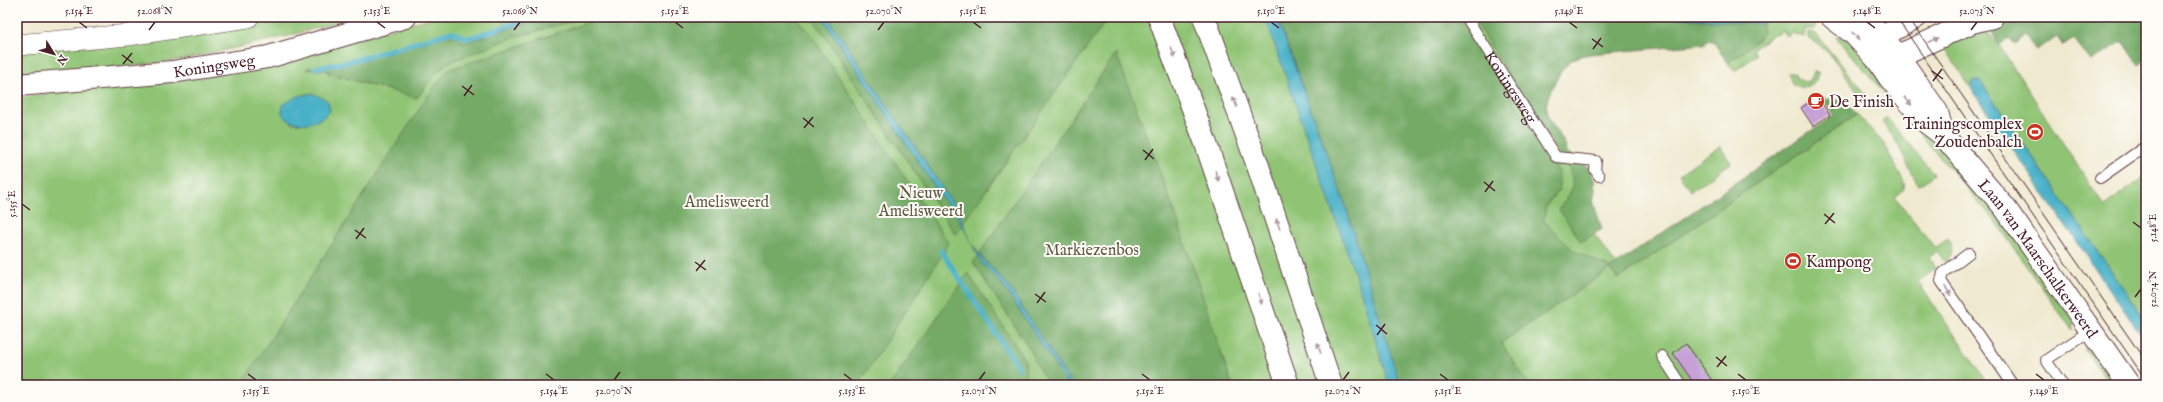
<svg xmlns="http://www.w3.org/2000/svg" width="2163" height="402" viewBox="0 0 2163 402" font-family="'IM FELL English',serif">
<style>
.green{fill:#90c475;stroke:#6d7250;fill-rule:evenodd}
.forest{fill:#74aa66;stroke:#5f6448}
.water{fill:#48b1c7;stroke:#496879}
.lines{fill:none;stroke-linecap:round;stroke-linejoin:round}
.stream{stroke:#48b1c7;stroke-width:5}
.building{fill:#c5a1d8}
.lane-casing{stroke:#633d44;stroke-width:12}
.street-casing{stroke:#633d44;stroke-width:22}
.secondary-casing{stroke:#633d44;stroke-width:24}
.highway-casing{stroke:#633d44;stroke-width:24}
.lane{stroke:#fff;stroke-width:10}
.street{stroke:#fff;stroke-width:21}
.secondary{stroke:#fff;stroke-width:22}
.highway{stroke:#fff;stroke-width:22}
.tram{stroke:#4a1f2b;stroke-width:1}
.oneway{fill:#ae9aa0}
.ticks{fill:none;stroke:#4a1f2b;stroke-width:1.5}
.labels{text-anchor:middle;stroke-width:4;stroke-linejoin:round;paint-order:stroke}
.street-label{font-size:16px;fill:#4a1f2b;stroke:#fdfcf7}
.poi-label{font-size:16px;fill:#4a1f2b;stroke:#fdfcf7;text-anchor:start}
.park-label{font-size:16px;fill:#625945;stroke:#fdfcf7}
.neatline{fill:none;stroke:#4a1f2b;stroke-width:1.5}
.ticks-label{font-size:10px;text-anchor:middle;fill:#4a1f2b}
</style>
<rect width="100%" height="100%" fill="#fdfcf7"/>
<filter id="ink" filterUnits="userSpaceOnUse"><feTurbulence type="fractalNoise" baseFrequency=".025" numOctaves="2"/><feDisplacementMap in="SourceGraphic" scale="8" xChannelSelector="R" yChannelSelector="G"/><feConvolveMatrix kernelMatrix="1 2 1 2 8 2 1 2 1" color-interpolation-filters="sRGB"/></filter>
<filter id="wash" filterUnits="userSpaceOnUse"><feTurbulence type="fractalNoise" baseFrequency=".012" numOctaves="4" result="noise"/><feDisplacementMap in="SourceGraphic" scale="16" xChannelSelector="R" yChannelSelector="G"/><feGaussianBlur stdDeviation="0.9" result="paint"/><feColorMatrix in="noise" values="0 0 0 0 0 0 0 0 0 0 0 0 0 0 0 0 0 1.4 0 .05"/><feComposite in="paint" operator="in"/></filter>
<g filter="url(#wash)">
<rect width="100%" height="100%" fill="#efe9cf"/>
<g class="green">
<path d="M270 17H356L288 36 181 60 17 80V50L198 29Z"/>
<path d="M433 17H1483L1560 149 1577 182 1572 203 1616 265 1611 269 1618 279 1857 114 1884 144 1903 180C1907 190 1901 192 1895 197L1935 248 1948 239C1954 247 1953 256 1945 262L1937 251 1929 257 1936 268 1918 282 1989 385H17V98L81 89 359 38ZM328 65 374 86 328 73 329 71 308 69ZM296 97 309 123H292L284 105Z"/>
<path d="M1763 17H1809L1816 20 1815 29H1805L1804 37 1792 33 1787 37 1783 30 1777 34 1775 33 1753 49 1756 55 1735 71 1728 63 1758 40 1763 32 1760 23 1763 24Z"/>
<path d="M1982 27 1999 45 2104 206 2146 176V321L1980 81H1973L1971 88 1942 45Z"/>
<path d="M1808 32 1815 33 1867 95 1863 98C1845 77 1833 50 1808 38Z"/>
<path d="M1838 35 1848 40 1998 212 2074 321 2072 330 1995 221 1837 38Z"/>
<path d="M1814 72 1819 73C1817 87 1803 92 1792 83L1788 73H1794L1797 79 1805 82 1811 79Z"/>
<path d="M1887 118 1934 174 1922 184 1918 185 1896 141 1882 122Z"/>
<path d="M1720 146 1731 163 1690 191 1679 174Z"/>
<path d="M2084 348 2094 351 2118 385H2110Z"/>
</g>
<g class="forest">
<path d="M545 17H585L506 40 447 63 433 76 417 98 328 73 329 71 306 69 349 63 446 36H456L461 41 468 42Z"/>
<path d="M614 17H794L807 29 949 244 858 385H241L423 103 448 70 592 21Z"/>
<path d="M809 17H822L941 196 958 217 962 226 956 235 816 23Z"/>
<path d="M827 17H1103L1105 22 963 223 930 169Z"/>
<path d="M1277 17H1459L1559 172V189L1546 206 1544 221 1573 250 1611 268 1834 115 1823 100C1839 97 1846 103 1857 114L1618 279 1610 269 1501 343 1529 385H1400L1346 207Z"/>
<path d="M1472 17H1666L1760 23 1763 32 1758 40 1728 63 1713 41 1704 40 1706 44 1589 54C1582 56 1574 57 1569 62 1559 72 1542 101 1547 114 1551 128 1564 135 1567 152L1590 169 1594 180 1595 190 1593 201 1602 229 1581 242 1559 209C1570 193 1576 190 1570 170Z"/>
<path d="M2016 17H2146V57L2143 59 2144 61 2139 65 2123 41 2091 61 2074 39 2063 46 2057 36 2036 50 2025 36 2014 44 2010 38 1999 45 1988 25Z"/>
<path d="M1116 53 1175 213 1232 385H1072L1006 283 979 254Z"/>
<path d="M978 257 1002 284 1068 385H1049L1035 362 1029 348 973 262Z"/>
<path d="M968 273 1025 360 1026 375 1022 385H890Z"/>
</g>
<g class="water">
<path d="M822 17H827L930 169 960 215 970 241 984 261 1006 283 1072 385H1068L1002 284 981 262 958 217 941 196Z"/>
<path d="M1265 17H1277L1346 207 1400 385H1389L1360 289Z"/>
<path d="M1666 17H1763V24Z"/>
<path d="M1973 81H1980L2146 321V342L1971 88Z"/>
<path d="M312 93 328 101 330 111C318 125 294 129 282 114L283 105 296 97Z"/>
</g>
<g class="lines">
<g class="stream">
<path d="M315 68 348 62 452 32 466 38 473 37 534 17"/>
<path d="M941 251 1019 368"/>
</g>
</g>
<g id="blocks">
<g class="building">
<path d="M1817 97 1830 115 1813 126 1801 108Z"/>
<path d="M1686 343 1715 385H1695L1673 353Z"/>
</g>
</g>
</g>
<g filter="url(#ink)">
<use href="#blocks" fill-opacity="0" stroke="#633d44" stroke-width="1"/>
<g class="lines">
<defs>
<g id="lane">
<path id="s1" d="M1466 17 1556 157 1596 161 1595 170 1599 176"/>
<path d="M2100 178 2146 146"/>
<path d="M1969 253 1943 273 1941 281 2013 385"/>
<path d="M1662 356 1681 385"/>
<path d="M2063 385 2046 360 2091 330"/>
</g>
<path id="street" d="M17 45 128 35 248 17"/>
<g id="secondary">
<path id="s2" d="M1832 17 1854 34 1877 59 1889 77 1926 122 1943 135 2005 208 2129 385"/>
<path d="M1865 17 1898 56 1937 112 1943 135"/>
<path d="M1878 51 1881 37 1916 17"/>
<path d="M1883 58 1898 56 1972 22 1992 17"/>
<path id="s3" d="M17 85 172 72 268 57 405 17"/>
</g>
<g id="highway">
<path d="M1159 17 1205 141 1288 385"/>
<path d="M1204 17 1258 166 1331 385"/>
</g>
</defs>
<use href="#lane" class="lane-casing"/>
<use href="#street" class="street-casing"/>
<use href="#secondary" class="secondary-casing"/>
<use href="#highway" class="highway-casing"/>
<use href="#lane" class="lane"/>
<use href="#street" class="street"/>
<use href="#secondary" class="secondary"/>
<use href="#highway" class="highway"/>
<g class="tram">
<path d="M1896 17 2146 380"/>
<path d="M1908 17 2146 362"/>
</g>
</g>
<defs><path id="oneway-solid" d="M-6-.8H1V-3.2L6.5 0L1 3.2V.8H-6Z"/></defs>
<g class="oneway">
<use href="#oneway-solid" transform="translate(1856 36) rotate(44)"/>
<use href="#oneway-solid" transform="translate(1933 40) rotate(-25)"/>
<use href="#oneway-solid" transform="translate(1173 53) rotate(70)"/>
<use href="#oneway-solid" transform="translate(1908 101) rotate(50)"/>
<use href="#oneway-solid" transform="translate(1235 102) rotate(-110)"/>
<use href="#oneway-solid" transform="translate(1217 176) rotate(71)"/>
<use href="#oneway-solid" transform="translate(1278 224) rotate(-109)"/>
<use href="#oneway-solid" transform="translate(1948 291) rotate(55)"/>
<use href="#oneway-solid" transform="translate(1260 299) rotate(71)"/>
<use href="#oneway-solid" transform="translate(1319 348) rotate(-108)"/>
</g>
</g>
<path class="ticks" d="M79 22 87 28M377 22 385 28M675 22 683 28M973 22 981 28M1271 22 1279 28M1569 22 1577 28M1867 22 1875 28M149 30 155 22M514 30 520 22M878 30 884 22M1971 30 1977 22M1592 39 1603 47M1593 49 1601 38M122 55 133 63M123 64 132 53M1932 71 1943 79M1933 81 1942 69M462 86 474 95M464 96 472 85M803 118 814 127M804 128 813 117M1143 150 1154 159M1145 160 1153 149M1484 182 1495 191M1485 192 1493 181M22 204 30 210M1824 214 1835 223M2133 222 2141 228M1825 224 1834 213M355 230 366 238M356 239 364 228M695 262 706 270M696 271 705 260M1035 294 1046 302M2135 297 2141 289M1037 303 1045 292M1376 325 1387 334M1377 335 1385 324M1716 357 1727 366M1717 367 1726 356M248 374 256 380M546 374 554 380M844 374 852 380M1142 374 1150 380M1440 374 1448 380M1738 374 1746 380M2036 374 2044 380M614 380 620 372M979 380 985 372M1343 380 1349 372"/>
<defs>
<symbol id="cafe-disc" viewBox="-11 -11 22 22"><circle r="9.5" fill="#c8321e" stroke="#fdfcf7"/><path d="M-5.5-4.5H6V0H3Q3 3.5 0 3.5H-2.5Q-5.5 3.5-5.5 0ZM3-3.2v2h1.7v-2ZM-6 4.5H4V6H-6Z" fill="#fff"/></symbol>
<symbol id="stadium-disc" viewBox="-11 -11 22 22"><circle r="9.5" fill="#c8321e" stroke="#fdfcf7"/><path d="M0-5a6.5 5 0 1 0 0 10a6.5 5 0 1 0 0-10ZM-3.5-1.8h7v3.6h-7Z" fill="#fff"/></symbol>
</defs>
<g fill-rule="evenodd">
<use href="#cafe-disc" x="1806" y="91" width="20" height="20"/>
<use href="#stadium-disc" x="2025" y="122" width="20" height="20"/>
<use href="#stadium-disc" x="1783" y="251" width="20" height="20"/>
</g>
<g class="labels">
<g class="street-label">
<text dy="6" stroke="none"><textPath href="#s3" startOffset="198">Koningsweg</textPath></text>
<text dy="6" stroke="none"><textPath href="#s1" startOffset="83">Koningsweg</textPath></text>
<text dy="6" stroke="none"><textPath href="#s2" startOffset="319">Laan van Maarschalkerweerd</textPath></text>
</g>
<g class="poi-label">
<text x="1829" y="107">De Finish</text>
<text x="2022" y="129" text-anchor="end">Trainingscomplex<tspan x="2022" dy="18">Zoudenbalch</tspan></text>
<text x="1806" y="267">Kampong</text>
</g>
<g class="park-label">
<text x="921" y="198">Nieuw<tspan x="921" dy="18">Amelisweerd</tspan></text>
<text x="727" y="207">Amelisweerd</text>
<text x="1092" y="255">Markiezenbos</text>
</g>
</g>
<rect width="2163" height="402" fill="none" stroke="#fdfcf7" stroke-width="44"/>
<g transform="translate(54 54) rotate(127)" stroke="#fdfcf7" stroke-width="3" paint-order="stroke">
<path d="M0-3L7 15L0 10L-7 15Z" fill="#4a1f2b"/>
<text y="-6" font-size="11" font-weight="bold" text-anchor="middle" fill="#4a1f2b">N</text>
</g>
<rect x="22" y="22" width="2119" height="358" class="neatline"/>
<g class="ticks-label">
<text x="79" y="14">5.154°E</text>
<text x="155" y="14">52.068°N</text>
<text x="377" y="14">5.153°E</text>
<text x="520" y="14">52.069°N</text>
<text x="675" y="14">5.152°E</text>
<text x="884" y="14">52.070°N</text>
<text x="973" y="14">5.151°E</text>
<text x="1271" y="14">5.150°E</text>
<text x="1569" y="14">5.149°E</text>
<text x="1867" y="14">5.148°E</text>
<text x="1977" y="14">52.073°N</text>
<text transform="translate(11 204) rotate(-90)" y="4">5.155°E</text>
<text transform="translate(2152 228) rotate(-90)" y="4">5.148°E</text>
<text transform="translate(2152 289) rotate(-90)" y="4">52.074°N</text>
<text x="256" y="394">5.155°E</text>
<text x="554" y="394">5.154°E</text>
<text x="614" y="394">52.070°N</text>
<text x="852" y="394">5.153°E</text>
<text x="979" y="394">52.071°N</text>
<text x="1150" y="394">5.152°E</text>
<text x="1343" y="394">52.072°N</text>
<text x="1448" y="394">5.151°E</text>
<text x="1746" y="394">5.150°E</text>
<text x="2044" y="394">5.149°E</text>
</g>
</svg>
